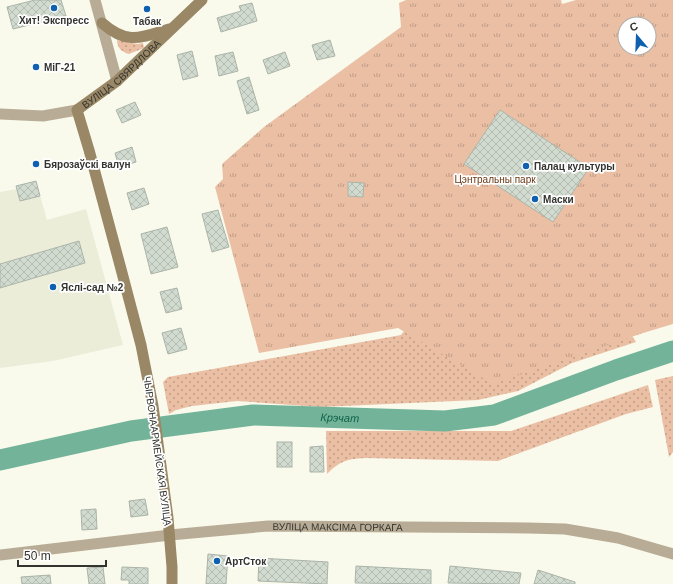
<svg xmlns="http://www.w3.org/2000/svg" width="673" height="584" viewBox="0 0 673 584" font-family="Arial,sans-serif">
<style>
.built{fill:#ecedd8}
.grass{fill:url(#grass-dots)}
.park{fill:url(#park-tufts);fill-rule:evenodd}
.lines{fill:none;stroke-linecap:round;stroke-linejoin:round}
.river{stroke:#73b39a;stroke-width:21}
.building{fill:url(#building-cross-hatch);stroke:#abb4a9}
.minor{stroke:#b9ac96;stroke-width:11}
.tertiary{stroke:#b9ac96;stroke-width:11}
.secondary{stroke:#998766;stroke-width:11}
.poi-dot{fill:#0f60af;stroke:#fff;stroke-width:1.5}
.labels{text-anchor:middle;stroke-width:3.5;stroke-linejoin:round;paint-order:stroke}
.poi-label{font-size:10px;font-weight:bold;fill:#33342f;stroke:#fff;text-anchor:start}
.street-label{font-size:10px;fill:#33342f;stroke:#fff}
.park-label{font-size:10px;fill:#693714;stroke:#fff}
.water-label{font-size:11px;font-style:italic;fill:#11624a;stroke:#fff}
</style>
<defs>
<pattern id="grass-dots" width="8" height="8" patternUnits="userSpaceOnUse"><rect width="8" height="8" fill="#ebbfa4"/><path d="M2 2h.1M6 6h.1" fill="none" stroke="#bf9c86" stroke-width="1.8" stroke-linecap="round"/></pattern>
<pattern id="park-tufts" width="24" height="20" patternUnits="userSpaceOnUse"><rect width="24" height="20" fill="#ebbfa4"/><path d="M3 7l-1-3M5 7V3M7 7l1-3M15 17l-1-3M17 17v-4M19 17l1-3" fill="none" stroke="#bf9c86"/></pattern>
<pattern id="building-cross-hatch" width="8" height="8" patternUnits="userSpaceOnUse"><rect width="8" height="8" fill="#d2dbcf"/><path d="M0 0l8 8M0 8l8-8" fill="none" stroke="#b5bdb2"/></pattern>
</defs>
<rect width="100%" height="100%" fill="#f9faec"/>
<path class="built" d="M36 181 47 220 86 209 123 345 53 361 0 368V192L17 189 16 186Z"/>
<g class="grass">
<path d="M117 40 138 44 143 43 144 48 129 54C122 52 117 48 117 40Z"/>
<path d="M619 316 636 342 572 363 518 391 478 400 320 407 237 401 192 406 176 410 169 414 163 382 168 377 401 335 404 331 462 365Z"/>
<path d="M673 376V452L669 457 655 380Z"/>
<path d="M648 385 653 407 626 414 498 461 365 458C347 459 340 461 327 474L326 431H511Z"/>
</g>
<path class="park" d="M406 0H561L562 4 576 0H673V324L643 333 493 384 398 328 259 353 215 187 223 179 222 164 264 127 401 27 399 3ZM625 24H649V48H625Z"/>
<g class="lines">
<path class="river" id="s1" d="M0 460 131 431 253 415 445 421 494 415 616 370 673 351"/>
</g>
<g class="building">
<path d="M35 0H61L66 16 13 29 7 7Z"/>
<path d="M252 3 257 21 221 32 217 18 241 11 239 6Z"/>
<path d="M330 40 335 56 317 60 312 45Z"/>
<path d="M192 51 198 76 183 80 177 55Z"/>
<path d="M233 52 238 71 219 76 215 56Z"/>
<path d="M285 52 290 66 268 74 263 60Z"/>
<path d="M249 77 259 110 247 114 237 81Z"/>
<path d="M135 102 141 115 122 123 116 110Z"/>
<path d="M500 110 589 168 553 222 464 164Z"/>
<path d="M132 147 136 162 119 167 115 153Z"/>
<path d="M36 181 40 196 20 201 16 186Z"/>
<path d="M348 182 364 183 363 197 348 196Z"/>
<path d="M144 188 149 204 132 210 127 193Z"/>
<path d="M218 210 229 247 212 252 202 214Z"/>
<path d="M167 227 178 267 151 274 141 234Z"/>
<path d="M79 241 85 263 0 288V264Z"/>
<path d="M177 288 182 309 166 313 160 292Z"/>
<path d="M181 328 187 349 168 354 162 333Z"/>
<rect x="277" y="442" width="15" height="25"/>
<path d="M323 446 324 472H310V447Z"/>
<path d="M145 499 148 515 131 517 129 501Z"/>
<path d="M96 509 97 529 82 530 81 510Z"/>
<path d="M208 554 228 556 226 584H206Z"/>
<path d="M259 558 328 562 327 584 258 581Z"/>
<path d="M356 566 431 570V584L355 583Z"/>
<path d="M450 566 521 573 519 584 448 583Z"/>
<path d="M103 567 105 584H89L87 568Z"/>
<path d="M122 567 148 568V584H129V580H121Z"/>
<path d="M538 570 575 582V584H534Z"/>
<path d="M50 575 51 584H22L21 577Z"/>
</g>
<g class="lines">
<g class="minor">
<path d="M95 0 117 81"/>
<path d="M0 555 170 535"/>
</g>
<g class="tertiary">
<path d="M0 114 43 116 77 110"/>
<path id="s2" d="M170 535 268 526 528 528 565 529 618 538 673 554"/>
</g>
<g class="secondary">
<path d="M102 23C127 45 140 38 169 29"/>
<path id="s3" d="M172 584V567L168 518 153 406 141 345 121 269 89 150 77 110 117 81 202 0"/>
</g>
</g>
<g class="poi-dot">
<circle cx="54" cy="8" r="4"/>
<circle cx="147" cy="9" r="4"/>
<circle cx="36" cy="67" r="4"/>
<circle cx="36" cy="164" r="4"/>
<circle cx="526" cy="166" r="4"/>
<circle cx="535" cy="199" r="4"/>
<circle cx="53" cy="287" r="4"/>
<circle cx="217" cy="561" r="4"/>
</g>
<g class="labels">
<g class="poi-label">
<text x="54" y="24" text-anchor="middle">Хит! Экспресс</text>
<text x="147" y="25" text-anchor="middle">Табак</text>
<text x="44" y="71">МіГ-21</text>
<text x="44" y="168">Бярозаўскі валун</text>
<text x="534" y="170">Палац культуры</text>
<text x="543" y="203">Маски</text>
<text x="61" y="291">Яслі-сад №2</text>
<text x="225" y="565">АртСток</text>
</g>
<g class="street-label">
<text dy="4" stroke="none"><textPath href="#s3" startOffset="542">ВУЛІЦА СВЯРДЛОВА</textPath></text>
<text transform="translate(158 451) rotate(82)" y="4">ЧЫРВОНААРМЕЙСКАЯ ВУЛІЦА</text>
<text dy="4" stroke="none"><textPath href="#s2" startOffset="168">ВУЛІЦА МАКСІМА ГОРКАГА</textPath></text>
</g>
<g class="park-label">
<text x="495" y="183">Цэнтральны парк</text>
</g>
<g class="water-label">
<text dy="4" stroke="none"><textPath href="#s1" startOffset="344">Крэчат</textPath></text>
</g>
</g>
<g transform="translate(637 36) rotate(341)"><circle r="19" fill="#ffffff" stroke="#adaeac"/>
<path d="M0-3L7 15L0 10L-7 15Z" fill="#0f60af"/>
<text y="-6" font-size="11" font-weight="bold" text-anchor="middle" fill="#33342f">С</text>
</g>
<path d="M18 560v6h88v-6" fill="none" stroke="#33342f" stroke-width="2"/>
<text x="24" y="560" font-size="12" fill="#33342f" stroke="#ffffff" stroke-width="3" paint-order="stroke">50 m</text>
</svg>
